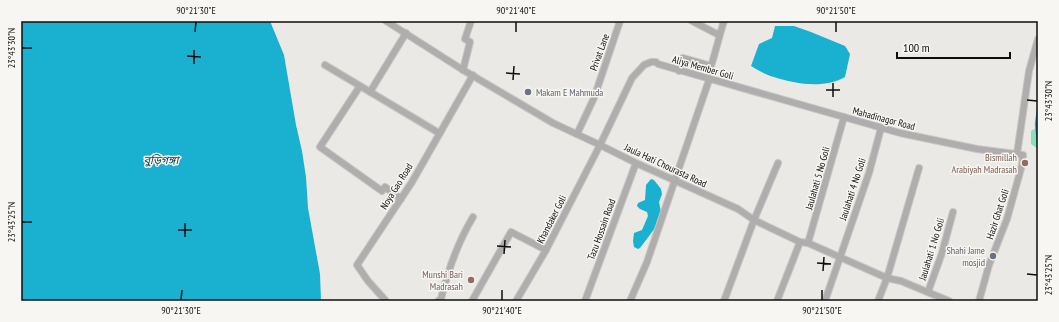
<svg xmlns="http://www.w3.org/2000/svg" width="1059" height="322" viewBox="0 0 1059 322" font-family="'PT Sans Narrow','Noto Sans Bengali',sans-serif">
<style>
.green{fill:#85e1b6}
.water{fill:#1ab0d0}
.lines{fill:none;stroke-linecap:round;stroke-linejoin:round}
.stream{stroke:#1ab0d0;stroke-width:2.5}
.street-casing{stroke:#c8c6c2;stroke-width:8}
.street{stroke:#afadad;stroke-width:6}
.ticks{fill:none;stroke:#0f0e0d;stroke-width:1.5}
.worship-dot{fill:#6b7280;stroke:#f8f6f2;stroke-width:1.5}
.education-dot{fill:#8d6e63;stroke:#f8f6f2;stroke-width:1.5}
.labels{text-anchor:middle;stroke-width:3;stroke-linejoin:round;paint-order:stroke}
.street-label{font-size:10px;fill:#0f0e0d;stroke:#f8f6f2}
.worship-label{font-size:10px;fill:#5b616d;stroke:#f8f6f2;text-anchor:start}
.education-label{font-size:10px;fill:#785e54;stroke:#f8f6f2;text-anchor:end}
.water-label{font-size:11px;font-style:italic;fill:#003d4b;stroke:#f8f6f2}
.neatline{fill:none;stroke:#0f0e0d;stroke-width:1.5}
.ticks-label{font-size:10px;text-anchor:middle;fill:#0f0e0d}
</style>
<rect width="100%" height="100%" fill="#ebe9e5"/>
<path class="green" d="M1038 127V149L1031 144V131Z"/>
<g class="water">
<path d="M21 21H270L284 55 296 125 302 151 306 177 308 208 320 274 321 301H21Z"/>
<path d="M775 26H794L811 32 845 46 850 54 845 77C825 89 795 84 774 77 766 75 758 70 751 66L759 44 772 38Z"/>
<path d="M651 179 654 180 661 189 662 194 659 202 661 212 655 228 640 248 638 249 634 247 633 241 634 233 642 230 648 216 647 212 640 209 637 206 638 203 645 200 646 185Z"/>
</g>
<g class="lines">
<path class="stream" d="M1038 110 1036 124 1038 142"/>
<defs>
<g id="street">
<path d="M386 21 463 70 553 123 600 145 636 163 738 209 754 220 800 242 808 243 887 278 901 281 949 301"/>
<path d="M692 21 719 35"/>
<path d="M325 65 439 133"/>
<path d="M463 70 470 42 465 39 471 21"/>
<path d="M679 71 683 58 711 66C716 51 719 36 724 21"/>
<path d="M360 86 320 147 382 191 385 187 401 199"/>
<path d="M370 92 406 33"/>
<path d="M577 134 594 98 620 21"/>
<path d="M1017 154 1029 71 1038 39"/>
<path d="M808 243 844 117"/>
<path d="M928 292 942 253 953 212"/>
<path d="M386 301 368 281 357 265 412 182 473 75"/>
<path d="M438 301 441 299C448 270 458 242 473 217"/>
<path d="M472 301 511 232 546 250"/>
<path d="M516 301 546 250 600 145 632 78 644 65 651 62H656L658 64 900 133 977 149 1023 155 1022 165 1007 219 989 265 979 301"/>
<path d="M585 301 636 163"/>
<path d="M630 301 647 262 709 80"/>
<path d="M724 301 754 220 778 163"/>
<path d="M777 301 800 242"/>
<path d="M825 301 869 173 881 128"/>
<path d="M878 301 887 278 919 168"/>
</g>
</defs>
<use href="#street" class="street-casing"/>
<use href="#street" class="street"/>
</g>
<path class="ticks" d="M195 32 196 22M516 32V22M836 32V22M22 48H32M187 56 201 57M194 64V50M506 73 520 74M513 80 514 66M826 90H840M833 97V83M1027 100 1037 101M22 222H32M178 230H192M185 237V223M497 246 511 247M504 254 505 240M817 263 831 264M823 271 824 257M1027 274 1037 275M181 300 182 290M502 300V290M822 300V290"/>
<g class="worship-dot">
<circle cx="528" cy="92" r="4"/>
<circle cx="993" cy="256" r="4"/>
</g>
<g class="education-dot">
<circle cx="1025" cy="163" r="4"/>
<circle cx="471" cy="280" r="4"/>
</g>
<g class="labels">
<g class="street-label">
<text transform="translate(599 52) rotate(-70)" y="4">Privat Lane</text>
<text transform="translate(703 67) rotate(16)" y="4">Aliya Member Goli</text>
<text transform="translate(884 118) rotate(15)" y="4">Mahadinagor Road</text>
<text transform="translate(666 165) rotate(25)" y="4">Jaula Hati Chourasta Road</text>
<text transform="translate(817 178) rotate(-74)" y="4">Jaulahati 5 No Goli</text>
<text transform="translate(396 186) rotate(-58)" y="4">Noya Gao Road</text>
<text transform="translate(852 189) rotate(-72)" y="4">Jaulahati 4 No Goli</text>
<text transform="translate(997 214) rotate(-72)" y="4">Hazir Ghat Goli</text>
<text transform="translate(551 219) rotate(-63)" y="4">Khandaker Goli</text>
<text transform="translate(601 229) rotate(-70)" y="4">Tazu Hossain Road</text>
<text transform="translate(931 249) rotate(-73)" y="4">Jaulahati 1 No Goli</text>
</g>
<g class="worship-label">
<text x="536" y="96">Makam E Mahmuda</text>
<text x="985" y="254" text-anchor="end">Shahi Jame<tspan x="985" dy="12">mosjid</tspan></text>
</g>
<g class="education-label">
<text x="1017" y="161">Bismillah<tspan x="1017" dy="12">Arabiyah Madrasah</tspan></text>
<text x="463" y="278">Munshi Bari<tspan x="463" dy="12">Madrasah</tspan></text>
</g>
<g class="water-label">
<text x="161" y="164">বুড়িগঙ্গা</text>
</g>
</g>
<rect width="1059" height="322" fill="none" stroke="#f8f6f2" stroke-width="44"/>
<path d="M897 52v6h113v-6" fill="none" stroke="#0f0e0d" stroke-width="2"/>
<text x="903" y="52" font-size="12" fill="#0f0e0d" stroke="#f8f6f2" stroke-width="3" paint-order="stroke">100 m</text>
<rect x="22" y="22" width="1015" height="278" class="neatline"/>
<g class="ticks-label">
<text x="196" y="14">90°21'30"E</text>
<text x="516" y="14">90°21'40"E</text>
<text x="836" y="14">90°21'50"E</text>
<text transform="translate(11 48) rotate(-90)" y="4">23°43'30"N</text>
<text transform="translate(1048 101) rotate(-90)" y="4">23°43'30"N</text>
<text transform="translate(11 222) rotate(-90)" y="4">23°43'25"N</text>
<text transform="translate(1048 275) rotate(-90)" y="4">23°43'25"N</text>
<text x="181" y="314">90°21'30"E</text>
<text x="502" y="314">90°21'40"E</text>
<text x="822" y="314">90°21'50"E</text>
</g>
</svg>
